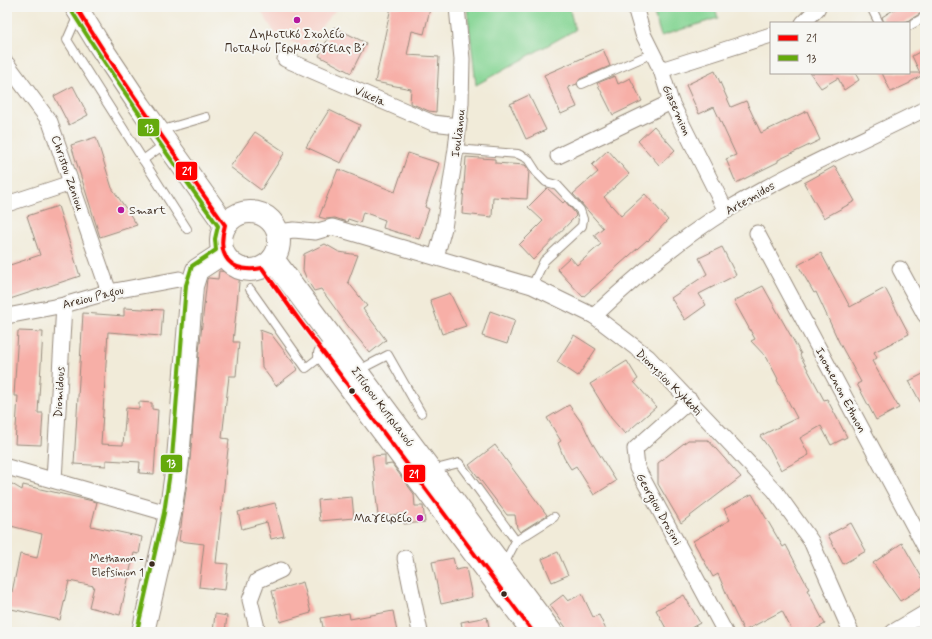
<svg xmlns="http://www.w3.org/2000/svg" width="932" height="639" viewBox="0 0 932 639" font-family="Mynerve,sans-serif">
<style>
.built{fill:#f7d1c9}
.green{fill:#87d695;stroke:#61805a}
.building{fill:#f7afa7}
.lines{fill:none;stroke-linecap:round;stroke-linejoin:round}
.lane-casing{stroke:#968a7c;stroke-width:10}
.street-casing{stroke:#968a7c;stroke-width:17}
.secondary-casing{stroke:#968a7c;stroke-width:24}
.lane{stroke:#fff;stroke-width:8}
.street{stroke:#fff;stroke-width:15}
.secondary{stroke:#fff;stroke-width:22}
.bus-1-casing{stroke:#f6f6f2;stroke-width:7}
.bus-2-casing{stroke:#f6f6f2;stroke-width:7}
.bus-1{stroke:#f00;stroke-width:4}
.bus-2{stroke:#64aa0c;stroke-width:4}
.poi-dot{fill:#b5179e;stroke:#f6f6f2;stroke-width:1.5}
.bus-dot{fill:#3b2a1e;stroke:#f6f6f2;stroke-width:1.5}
.labels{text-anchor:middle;stroke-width:4;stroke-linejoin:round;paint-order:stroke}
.bus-label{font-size:11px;fill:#3b2a1e;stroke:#f6f6f2;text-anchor:end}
.poi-label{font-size:12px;fill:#3b2a1e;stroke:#f6f6f2}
.street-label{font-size:12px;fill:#3b2a1e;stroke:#f6f6f2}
.line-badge{stroke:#f6f6f2;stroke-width:1.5}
.badge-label{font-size:11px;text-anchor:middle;font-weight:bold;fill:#fff}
</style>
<rect width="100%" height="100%" fill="#f6f6f2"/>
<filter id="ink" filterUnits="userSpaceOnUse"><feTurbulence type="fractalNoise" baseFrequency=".025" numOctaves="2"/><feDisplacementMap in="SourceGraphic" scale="8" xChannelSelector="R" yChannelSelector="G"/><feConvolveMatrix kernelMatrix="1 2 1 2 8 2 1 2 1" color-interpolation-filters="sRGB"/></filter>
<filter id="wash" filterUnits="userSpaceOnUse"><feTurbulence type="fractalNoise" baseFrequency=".012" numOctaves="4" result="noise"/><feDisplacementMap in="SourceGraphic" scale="16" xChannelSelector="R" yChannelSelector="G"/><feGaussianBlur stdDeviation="0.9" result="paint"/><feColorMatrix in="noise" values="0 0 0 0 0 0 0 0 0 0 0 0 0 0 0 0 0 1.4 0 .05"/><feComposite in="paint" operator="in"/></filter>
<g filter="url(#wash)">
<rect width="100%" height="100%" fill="#f1ebd9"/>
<path class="built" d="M258 7H338L303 48 275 33Z"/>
<g class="green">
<path d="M467 7H569L575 30 476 85Z"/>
<path d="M652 7H715L718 18 661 36Z"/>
</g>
<g id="blocks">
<g class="building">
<path d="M391 7H422L430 9 424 34 412 31 407 55 439 57 436 112 429 111 410 103 411 89 375 82Z"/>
<path d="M898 7H925V11L904 23H884L882 17Z"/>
<path d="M334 27 366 43 351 73 319 56Z"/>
<path d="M603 49 610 66 580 79 577 84 568 87 577 107 561 114 544 75Z"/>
<path d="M925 49V85L921 76 910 82V83L891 92 882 73H920L912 56Z"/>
<path d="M715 71 731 107 746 101 761 133 807 111 820 140 778 160V162L736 183 726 159 736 155 714 107 699 114 686 85Z"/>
<path d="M810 73H855L859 80 844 90 838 78 821 88Z"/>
<path d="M615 76 618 84 630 78 642 101 613 115 597 83Z"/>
<path d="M73 86 88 115 69 125 54 96Z"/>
<path d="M529 95 546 130 526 139 510 104Z"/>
<path d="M329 110 360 125 341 163 306 147Z"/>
<path d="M654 126 675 150 659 165 638 141Z"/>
<path d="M255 132 285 152 261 190 230 167Z"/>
<path d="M96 137 112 188 137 225 100 237 71 145Z"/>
<path d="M608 150 629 174 604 197 621 216 645 194 668 220 648 241 647 240 583 297 557 269 570 257 577 265 601 244 594 235 603 228 573 194 598 172 592 165Z"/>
<path d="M408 153 439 163 425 207 429 209 419 239 383 228 385 220 363 212 360 223 348 219 347 222 335 218 326 219 319 217 338 169 395 192Z"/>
<path d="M466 157 495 159V163L525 165 529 170 527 199 493 197 492 217 462 214Z"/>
<path d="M835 166 855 201 824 218 804 183Z"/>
<path d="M547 188 563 203 565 201 575 213 576 216 533 260 519 245 543 221 528 207Z"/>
<path d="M58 206 80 276 7 300V266L40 255 27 216Z"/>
<path d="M325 244 339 252 358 255 348 282 367 306 363 309 386 340 370 353 348 326 321 289 314 291 307 280 303 270 304 254Z"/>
<path d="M722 247 736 275 699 294 706 305 685 320 671 298 707 274 699 258Z"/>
<path d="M821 253 850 307 885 288 909 334 874 352 877 358 872 361 899 408 876 420 857 384 861 382 839 342 816 292 814 293 798 265Z"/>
<path d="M219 271 240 273 233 342H239L236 376H229L222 438 229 439 216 563 228 564 225 590 199 587 204 544 179 541 190 460 199 352 207 279 208 278 218 279Z"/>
<path d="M763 286 801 354 800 355 824 400 827 399 847 437 831 445 821 426 800 438 809 455 781 470 771 451 760 436 797 418 777 380 778 379 767 358 751 341 755 339 734 301Z"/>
<path d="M450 293 466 326 442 334 430 300Z"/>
<path d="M124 308 163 310 161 336 108 332 101 444 123 445 126 408 139 409V402L152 403V409L158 410 154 474 139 473 140 462 106 460V466L74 464 83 313 124 316Z"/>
<path d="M490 311 515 320 507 344 482 336Z"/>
<path d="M260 330 271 334 298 369 276 386 262 367Z"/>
<path d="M18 331 43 332 38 413H43L41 445 15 444 18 396H14Z"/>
<path d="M574 335 596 349 578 376 557 362Z"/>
<path d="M627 361 638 379 634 382 656 407 625 434 611 418 590 384Z"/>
<path d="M925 373V411L909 381Z"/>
<path d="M569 405 584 426 591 441 616 481 594 495 576 466 571 469 564 458 558 443 561 441 547 418Z"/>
<path d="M688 440H708L741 477 681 523 658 484V463Z"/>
<path d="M495 445 547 515 520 532 517 528 515 515H507L469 465Z"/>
<path d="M385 455V465L392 464 414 494 415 506H423L425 522 404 524 403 514 378 516 372 456Z"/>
<path d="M7 481 22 490 23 485 97 502 91 526 142 537 139 554 134 553 120 615 89 607 94 586 69 581 60 620 7 608 10 591 12 592 20 554 37 558 42 534 7 525Z"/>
<path d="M752 494 783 547 786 545 809 589 807 590 825 624 810 632H793L782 611 744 631 734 611 718 574 713 577 693 541 730 520 724 509Z"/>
<path d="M352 497 354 518 320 521 318 500Z"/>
<path d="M275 503 284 536 271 539 267 522 242 529 238 512Z"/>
<path d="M851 523 866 551 843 564 828 535Z"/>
<path d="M902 543 925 583V586L900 601 873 563Z"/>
<path d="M558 552 568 575 552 582 542 559Z"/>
<path d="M453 558 456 570 466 568 472 597 441 604 432 562Z"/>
<path d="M303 582 311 613 280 622 272 591Z"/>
<path d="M582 594 593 617 599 615 607 632H569L550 605 563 595 568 601Z"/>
<path d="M684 595 700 623 684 632H668L656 610Z"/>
<path d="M393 611 397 632H324L321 618 349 613 350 619Z"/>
<path d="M215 614 227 616 225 632H213Z"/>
<path d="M487 617 490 632H463L461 622Z"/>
</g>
</g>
</g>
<g filter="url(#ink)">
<use href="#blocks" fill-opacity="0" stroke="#968a7c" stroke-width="1"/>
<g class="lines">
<defs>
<g id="lane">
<path d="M871 7 879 23"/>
<path d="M78 15 67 40 187 229"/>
<path d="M909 26 925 17"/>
<path d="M582 84 653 53"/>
<path d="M169 128 206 117"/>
<path d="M456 149 518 154 528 159 537 173 546 182 557 185 580 210 583 219 582 226 544 261 532 286"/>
<path d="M143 160 166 143"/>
<path d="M250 289 306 368 324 354"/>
<path d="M357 371 388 355 421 413"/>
<path d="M432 470 459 463 516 541"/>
<path d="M503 566 516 541 554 517"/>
</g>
<g id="street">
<path d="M635 7 643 34 661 70 671 102 726 211"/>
<path d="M803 23 817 9 818 7"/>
<path d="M285 59 433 123 458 126"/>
<path d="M7 64 50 122 109 292"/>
<path d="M661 70 771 35"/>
<path d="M558 156 671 102"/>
<path d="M7 204 71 183"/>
<path d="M278 232 294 230 315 232 332 227 532 286 594 316 648 357 775 491 811 541 851 632"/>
<path d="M757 233 925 547"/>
<path d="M436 257 444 228 456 149 461 103 462 59 457 7"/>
<path d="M900 269 925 315"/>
<path d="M7 316 64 305 109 292 179 279"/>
<path d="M594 316C635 277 678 240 727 210 790 172 859 142 925 109"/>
<path d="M690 400 635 449 637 468 725 632"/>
<path d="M7 467 170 514"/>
<path d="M54 480 64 305"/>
<path d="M405 558 420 632"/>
<path d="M258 632 250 600 257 581 281 570"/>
<path d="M893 632 925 613"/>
</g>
<g id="secondary">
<path d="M76 7 100 46 140 106 225 225"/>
<circle cx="250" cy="241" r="29"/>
<path d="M273 259 551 632"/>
<path d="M325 354 531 629"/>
<path d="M143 632 170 514 178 459 192 286 197 270 223 253"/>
</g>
</defs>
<use href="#lane" class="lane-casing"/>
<use href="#street" class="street-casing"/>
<use href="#secondary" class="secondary-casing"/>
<use href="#lane" class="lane"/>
<use href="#street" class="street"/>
<use href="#secondary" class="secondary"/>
<defs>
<path id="bus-1" d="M76 7C122 82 174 153 225 225 216 256 230 274 262 268L299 320 533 632"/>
<path id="bus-2" d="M71 10C117 84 168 155 218 226L215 239 216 250 192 266 186 285 172 458 164 513 137 631"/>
</defs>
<use href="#bus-1" class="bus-1-casing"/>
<use href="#bus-2" class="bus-2-casing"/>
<use href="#bus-1" class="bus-1"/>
<use href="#bus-2" class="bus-2"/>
</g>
</g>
<g class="poi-dot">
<circle cx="297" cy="20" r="4"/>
<circle cx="121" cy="210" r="4"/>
<circle cx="420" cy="518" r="4"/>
</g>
<g class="bus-dot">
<circle cx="352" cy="391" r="3.5"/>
<circle cx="152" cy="564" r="3.5"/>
<circle cx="504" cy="594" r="3.5"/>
</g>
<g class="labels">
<g class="bus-label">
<text x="144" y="562">Methanon -<tspan x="144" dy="14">Elefsinion 1</tspan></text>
</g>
<g class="poi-label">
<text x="297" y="38">Δημοτικό Σχολείο<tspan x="297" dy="14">Ποταμού Γερμασόγειας Β΄</tspan></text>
<text x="129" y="214" text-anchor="start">Smart</text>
<text x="412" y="522" text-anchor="end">Μαγειρείο</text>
</g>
<g class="street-label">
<text transform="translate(370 96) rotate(23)" y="4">Vikela</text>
<text transform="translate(677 110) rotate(66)" y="4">Giasemion</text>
<text transform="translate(458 133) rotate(-83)" y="4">Ioulianou</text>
<text transform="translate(68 173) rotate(71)" y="4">Christou Zeniou</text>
<text transform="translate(750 198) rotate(-30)" y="4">Artemidos</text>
<text transform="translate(93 297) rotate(-14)" y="4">Areiou Pagou</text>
<text transform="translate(669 382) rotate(45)" y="4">Dionysiou Kykkoti</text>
<text transform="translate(841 390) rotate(62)" y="4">Inomenon Ethnon</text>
<text transform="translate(59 392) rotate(-87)" y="4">Diomidous</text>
<text transform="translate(383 407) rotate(53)" y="4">Σπύρου Κυπριανού</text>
<text transform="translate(659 509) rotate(61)" y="4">Georgiou Drosini</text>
</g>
</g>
<g class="line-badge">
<rect x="137" y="118" width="23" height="19" rx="4" fill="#64aa0c"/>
<rect x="175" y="161" width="23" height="20" rx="4" fill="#f00"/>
<rect x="160" y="454" width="23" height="19" rx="4" fill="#64aa0c"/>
<rect x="403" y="464" width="23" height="19" rx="4" fill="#f00"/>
</g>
<g class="badge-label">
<text x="149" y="132">13</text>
<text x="187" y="175">21</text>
<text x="171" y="467">13</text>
<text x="414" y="478">21</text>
</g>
<rect width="932" height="639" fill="none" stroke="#f6f6f2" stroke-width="24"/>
<rect x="770" y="22" width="140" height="52" fill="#f6f6f2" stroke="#aba49d"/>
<rect x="778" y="35" width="20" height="6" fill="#ff0000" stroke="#aba49d"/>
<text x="806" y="42" font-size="12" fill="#3b2a1e">21</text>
<rect x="778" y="55" width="20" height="6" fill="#64aa0c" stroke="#aba49d"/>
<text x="806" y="62" font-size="12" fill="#3b2a1e">13</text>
</svg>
